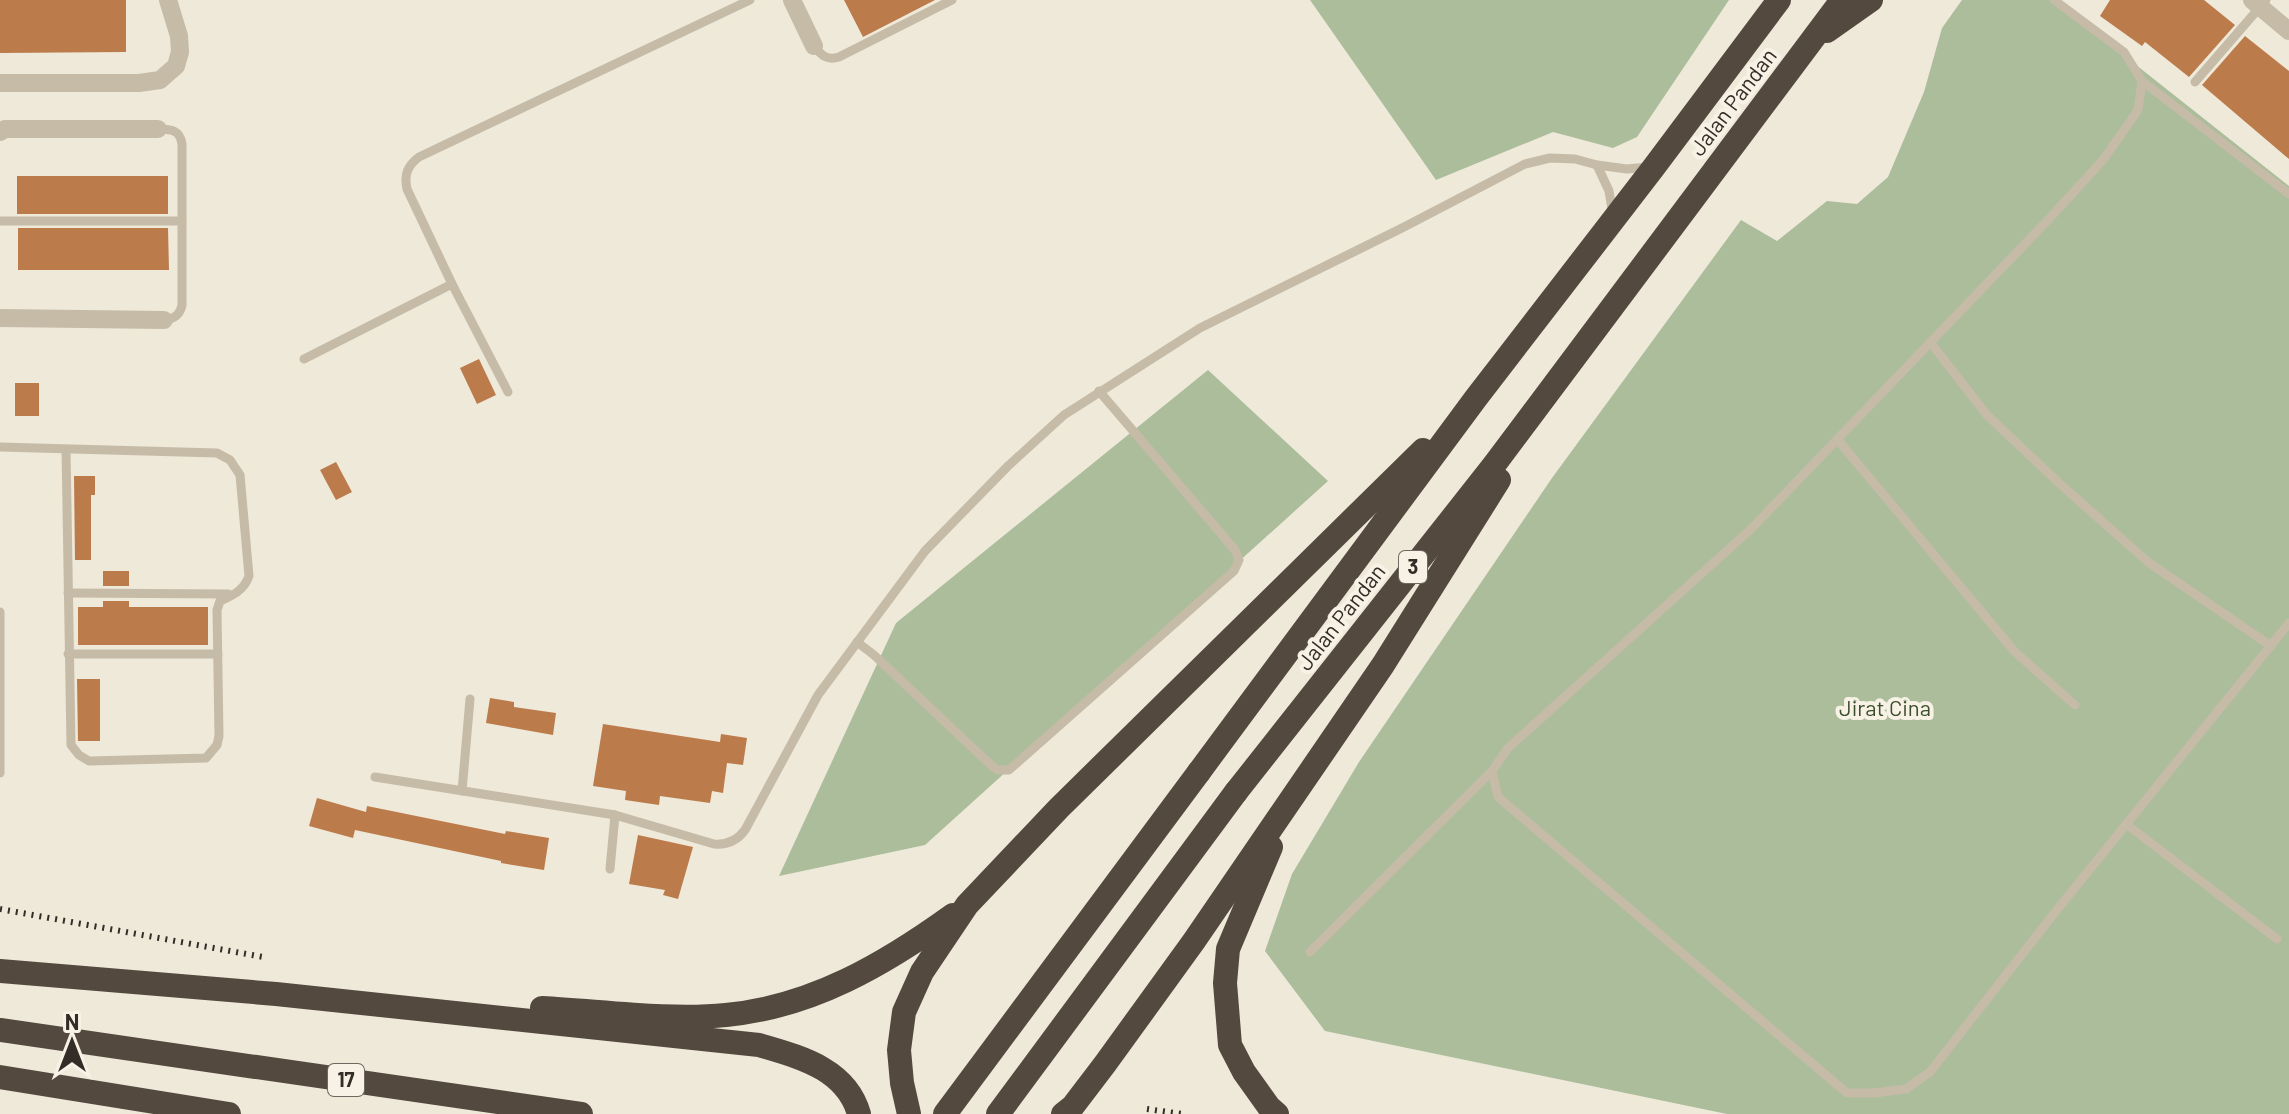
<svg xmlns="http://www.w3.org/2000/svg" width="2289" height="1114" viewBox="0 0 2289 1114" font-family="Barlow,sans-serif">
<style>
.green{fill:#abbd9b}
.building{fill:#bc7b4b}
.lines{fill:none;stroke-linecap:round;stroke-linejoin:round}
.lane{stroke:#c6bba7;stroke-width:9}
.street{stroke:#c6bba7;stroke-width:18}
.highway{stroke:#53493f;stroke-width:24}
.rail{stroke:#332d27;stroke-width:6;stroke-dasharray:2 6;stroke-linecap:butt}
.highway-bridge{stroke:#53493f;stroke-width:24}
.labels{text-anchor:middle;stroke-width:8;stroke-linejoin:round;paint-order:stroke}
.shield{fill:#f7f2e5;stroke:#6e6860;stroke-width:2}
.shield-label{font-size:20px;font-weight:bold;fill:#332d27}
.street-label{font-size:22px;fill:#332d27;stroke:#f7f2e5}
.park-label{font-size:22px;fill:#3c4f2d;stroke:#f7f2e5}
</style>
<rect width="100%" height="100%" fill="#efe9da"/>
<g class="green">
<path d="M1310 0H1729L1637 137 1613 148 1553 132 1436 180Z"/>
<path d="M1962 0H2054L2289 186V1114H1727L1325 1031 1265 951 1292 874 1359 762 1552 478 1741 220 1777 241 1827 201 1857 204 1888 177 1924 92 1942 28Z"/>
<path d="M1208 370 1328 481 925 845 779 876 896 623Z"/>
</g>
<g class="building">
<path d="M0 0H126V52L0 53Z"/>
<path d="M844 0H935L863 37Z"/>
<path d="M2110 0H2204L2235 25 2189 77 2145 42 2142 46 2100 16Z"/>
<path d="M2245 36 2289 71V159L2202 85Z"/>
<rect x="17" y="176" width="151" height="38"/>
<path d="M18 228H168L169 270H18Z"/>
<path d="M479 359 496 395 477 404 460 368Z"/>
<rect x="15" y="383" width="24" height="33"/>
<path d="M336 462 352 492 336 500 320 470Z"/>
<path d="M74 476H95V495H91V560H75Z"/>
<rect x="103" y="571" width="26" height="15"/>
<path d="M103 601H129V607H208V645H78V607H103Z"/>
<path d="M77 679H100V741H78Z"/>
<path d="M490 698 514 702V707L556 713 553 735 486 723Z"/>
<path d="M603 724 720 742 721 734 747 738 743 765 727 763 723 793 712 791 710 803 660 796 659 805 625 800 626 791 593 786Z"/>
<path d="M317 798 366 812 367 806 505 834 506 831 549 838 544 870 501 863V861L355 830 353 838 309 826Z"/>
<path d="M638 835 693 847 678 899 663 895 665 890 629 884Z"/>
</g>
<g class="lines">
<g class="lane">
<path d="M2054 0 2124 52 2142 81 2138 110 2103 160 2047 221 1751 529 1508 748 1492 771 1498 797 1847 1093H1874L1906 1089 1930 1072 2052 916 2289 623"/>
<path d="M814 46C821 55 827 61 839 57L952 0"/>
<path d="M2142 81 2289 194"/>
<path d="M2195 82 2266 0"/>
<path d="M158 129C171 129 180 130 182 144V305C180 315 174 319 164 320"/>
<path d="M1597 165 1609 191 1613 215"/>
<path d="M0 221H182"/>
<path d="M1930 342 1987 415 2060 484 2148 562 2271 646"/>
<path d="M304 359 452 284"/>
<path d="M508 392 452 284 407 189C404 175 407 166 419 157L750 0"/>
<path d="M1837 439 2015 652 2075 705"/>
<path d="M0 447 217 453 230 460 240 475 249 576C244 590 234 595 220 601L217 610 219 736 217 745 206 758 89 761 79 755 71 745 66 449"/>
<path d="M68 593 228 594"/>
<path d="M0 612V773"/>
<path d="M857 642 874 655 993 767 998 770H1009L1234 571 1239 560 1235 550 1099 391"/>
<path d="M68 654H218"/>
<path d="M375 777 615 815 714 844C727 845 737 841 745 830L818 695 925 551 1008 466 1064 415 1200 328 1404 227 1525 164 1550 158 1575 159 1597 165 1627 169 1648 167"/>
<path d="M462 791 470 699"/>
<path d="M2126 824 2277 939"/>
<path d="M610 869 615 815"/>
<path d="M1310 952 1492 771"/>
</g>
<g class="street">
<path d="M792 0 814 46"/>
<path d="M2252 0 2289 31"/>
<path d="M0 83H139L160 80 176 66 180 52 179 36 168 0"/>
<path d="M0 132 5 129H158"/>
<path d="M0 318 164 320"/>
</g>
<g class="highway">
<path d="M1827 31 1871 0"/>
<path d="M1199 772 1476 398 1654 167 1779 0"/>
<path d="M1236 792 1494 465 1842 0"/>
<path d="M1271 847 1228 949 1225 983 1230 1045 1244 1072 1269 1107 1277 1114"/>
<path d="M0 971 276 994 759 1045C799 1057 846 1068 859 1114"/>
<path d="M542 1008C600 1011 669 1021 726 1015 812 1007 885 964 953 915"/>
<path d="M0 1030 581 1114"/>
<path d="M0 1077 229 1114"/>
<path d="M909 1114 902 1083 899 1050 904 1012 922 972 967 905 1059 808 1423 450"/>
<path d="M1063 1114 1073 1106 1105 1064 1194 941 1383 665 1499 480"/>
</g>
<g class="rail">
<path d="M0 909 263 957"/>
<path d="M1147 1109 1182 1114"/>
</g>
<g class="highway-bridge">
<path d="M945 1114 1199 772"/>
<path d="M998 1114 1236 792"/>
</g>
</g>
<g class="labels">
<g class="shield">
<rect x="1399" y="551" width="28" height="32" rx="6"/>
<rect x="328" y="1064" width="36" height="32" rx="6"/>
</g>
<g class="shield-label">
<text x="1413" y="574">3</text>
<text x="346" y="1087">17</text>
</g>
<g class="street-label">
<text transform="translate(1733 102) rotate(-53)" y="8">Jalan Pandan</text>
<text transform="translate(1341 617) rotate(-52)" y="8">Jalan Pandan</text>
</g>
<g class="park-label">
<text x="1885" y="716">Jirat Cina</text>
</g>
</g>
<g transform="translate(72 1042)" stroke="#f7f2e5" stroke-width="6" paint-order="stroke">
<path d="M0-6L14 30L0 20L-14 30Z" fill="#332d27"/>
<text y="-12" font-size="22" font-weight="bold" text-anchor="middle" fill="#332d27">N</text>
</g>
</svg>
